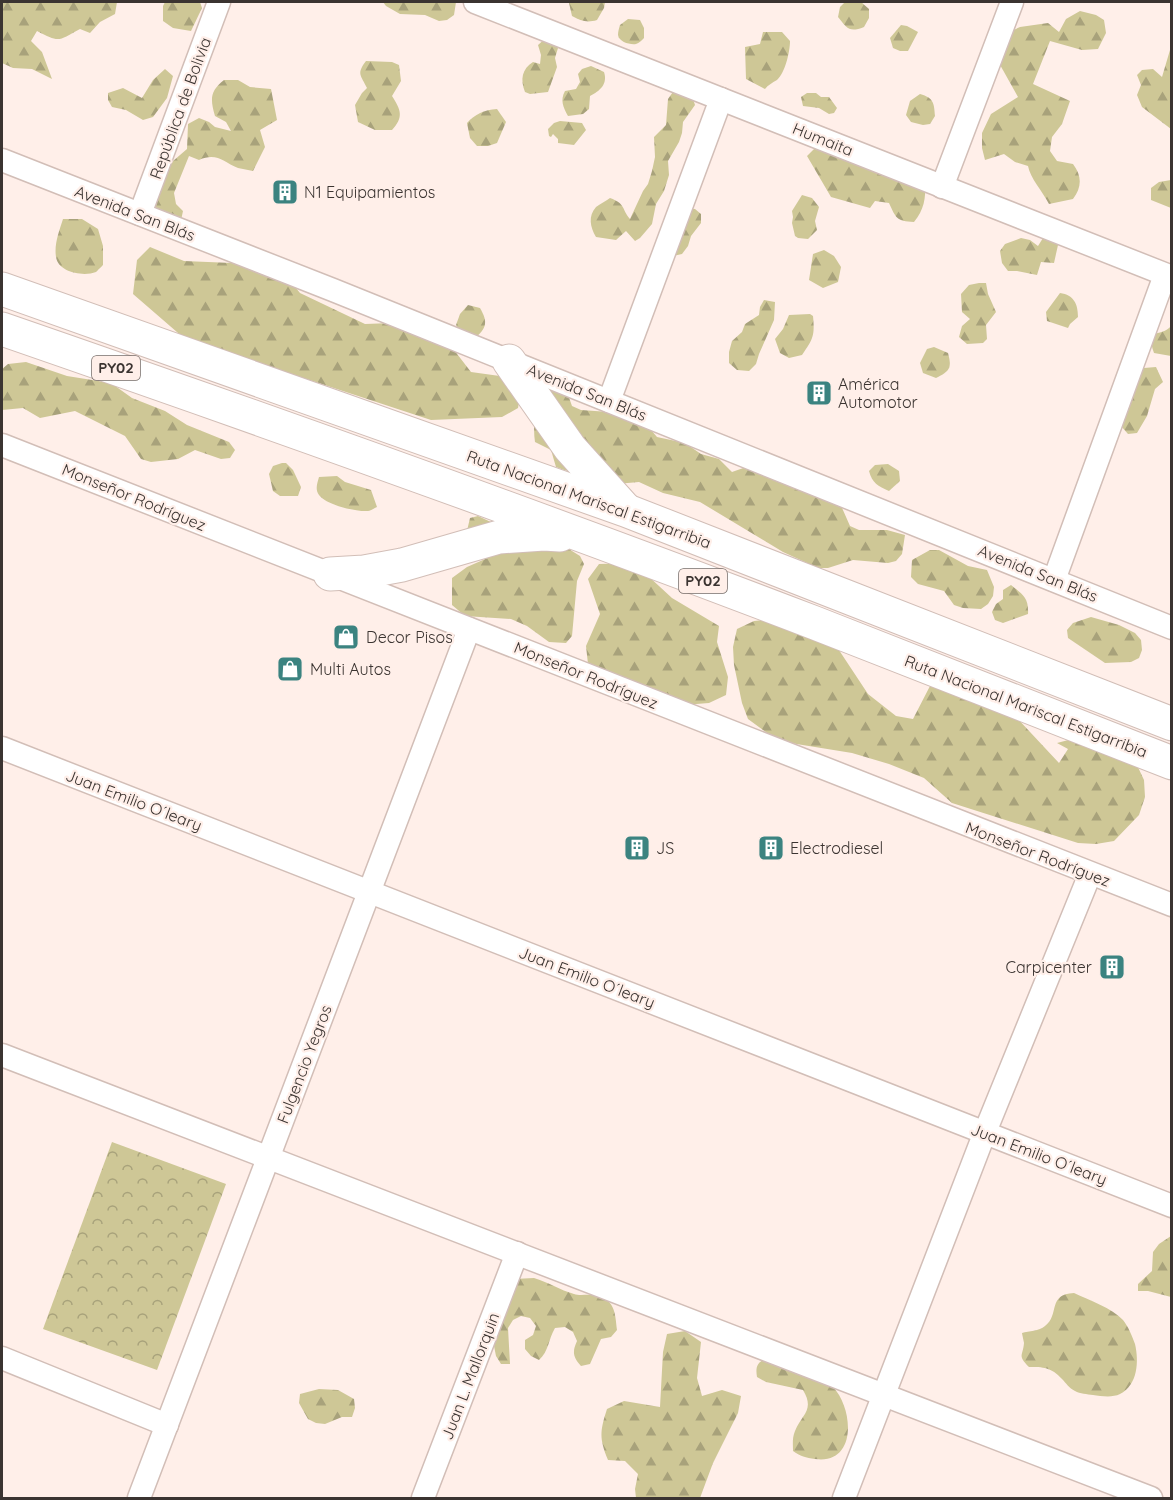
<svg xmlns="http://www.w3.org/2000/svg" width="1173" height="1500" viewBox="0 0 1173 1500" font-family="Quicksand,sans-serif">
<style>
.forest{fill:url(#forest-firs)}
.park{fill:url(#park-crowns)}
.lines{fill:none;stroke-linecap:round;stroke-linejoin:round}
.minor-casing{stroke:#d2beb7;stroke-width:25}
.highway-casing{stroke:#d2beb7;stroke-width:35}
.minor{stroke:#fff;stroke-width:22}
.highway{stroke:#fff;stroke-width:33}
.labels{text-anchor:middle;stroke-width:4.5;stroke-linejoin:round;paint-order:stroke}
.shield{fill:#ffefe9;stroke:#766c68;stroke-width:1.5}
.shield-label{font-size:15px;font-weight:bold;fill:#3b3431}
.street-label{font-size:16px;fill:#3b3431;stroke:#ffefe9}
.poi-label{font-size:16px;fill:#3b3431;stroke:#ffefe9;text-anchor:start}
</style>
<defs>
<pattern id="forest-firs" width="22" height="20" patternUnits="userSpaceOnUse" patternTransform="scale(1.5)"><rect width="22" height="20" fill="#cec796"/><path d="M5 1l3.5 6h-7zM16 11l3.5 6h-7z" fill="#a8a27b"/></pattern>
<pattern id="park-crowns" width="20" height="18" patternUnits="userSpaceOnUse" patternTransform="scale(1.5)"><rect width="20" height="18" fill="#cec796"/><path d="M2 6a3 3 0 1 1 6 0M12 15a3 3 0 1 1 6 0" fill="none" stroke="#a8a27b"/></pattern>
</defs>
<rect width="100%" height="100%" fill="#ffefe9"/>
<g class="forest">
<path d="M2 2H117L115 14 100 22 90 33 80 29C58 41 60 43 37 31L31 41 42 52 52 79 32 69 13 68 2 63Z"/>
<path d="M165 2H200L202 8 191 31 173 28 163 21V6Z"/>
<path d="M383 2H456L454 15 447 20 439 21 425 15 400 14 386 6Z"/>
<path d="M571 2H605L604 8 597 20C587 23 581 21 572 16L569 3Z"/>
<path d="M845 2H861L869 9V18L864 27C849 33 847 28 838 17L840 7Z"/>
<path d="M1080 11 1096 15 1104 20 1106 33 1098 49 1082 50 1050 41 1033 84 1070 101 1062 124 1052 137 1050 151 1057 161 1073 164C1082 176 1082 187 1073 199L1049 204C1043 192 1030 178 1028 166L1015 162 1004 154 985 160 982 148V133L991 114 1018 97 999 63 1005 34 1020 27 1048 23 1059 32 1066 19Z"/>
<path d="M628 19 640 20 644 28V38C642 40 639 43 636 44 630 45 619 42 618 35 618 32 619 28 620 25Z"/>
<path d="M901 25 907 26 918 32 908 51H900L893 48 890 38Z"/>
<path d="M763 32H782L790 41C790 52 785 73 777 80 772 83 768 85 765 89L746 79 745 47 760 44Z"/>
<path d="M548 36 553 40 558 48 555 58 557 67 548 92 530 94 525 92C520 79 522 69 533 62L540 64 541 55 538 45Z"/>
<path d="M1170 50H1171V129L1142 107 1137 95 1141 85 1137 75 1142 70 1153 69 1162 77Z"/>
<path d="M366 61 392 62 399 65 401 81 392 96C401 110 404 117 392 130H375L358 122 355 105 362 93 367 88C361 75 356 74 366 61Z"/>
<path d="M591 66 604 72C608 84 600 91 590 96L589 109 583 114 568 116C563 107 560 100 565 91L576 89 580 82 578 74 582 69Z"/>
<path d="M165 69 173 76 167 98 153 117 143 120 126 110 112 107 108 100V93L123 88 142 98 153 80Z"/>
<path d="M224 80H238L250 87 271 89 277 120 260 130 265 147 253 171C248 170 243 169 238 168 223 162 217 152 199 160L189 156 174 193 176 204 183 211 180 225 155 210 166 167 187 149 188 124 199 118 209 122 215 127 231 131 226 122 215 116C210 99 210 91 224 80Z"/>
<path d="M675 89 693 99 695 105 683 122 682 133 679 142 668 161 669 175 664 191 656 204 652 224 640 238 635 241 626 231 616 240 596 237C590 227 588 216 596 207 600 204 606 201 610 198 626 204 621 208 630 219L643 191 648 184 652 171 655 157 654 137 666 125 668 99Z"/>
<path d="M807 93H816L821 97H829L837 108 834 113 829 114 819 108 803 106 801 97Z"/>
<path d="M920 94C934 98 934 103 935 116L930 124 923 125 911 122 906 115 910 101Z"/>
<path d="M497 109 506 122 497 143 488 146H477L470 138 467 123C475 114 484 110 497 109Z"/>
<path d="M560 121 582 123 586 130 574 145 558 143V139L553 134 551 137 549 136 548 129 554 123Z"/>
<path d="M821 142 925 183C926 198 924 210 914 222 896 221 896 218 889 203L875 201 870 208 831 197 807 156Z"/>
<path d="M1171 180V208L1151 200V188L1159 182Z"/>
<path d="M802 195 812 198 819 207 815 221 817 230 808 239 798 238 795 236 792 223 793 217 792 211Z"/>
<path d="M685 208 695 209 701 214V223L691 236 688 246 682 254 673 256Z"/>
<path d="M63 219H82L98 229 103 246V265C102 266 97 271 96 272 83 277 58 272 56 257 54 244 59 232 63 219Z"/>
<path d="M1021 238 1030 240 1038 246 1043 238H1053L1058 245 1054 263 1041 262 1037 275 1017 271H1008L1002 263 1000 251 1005 244Z"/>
<path d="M150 247 184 261 277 265 300 293 365 324 418 322 437 328 471 372 507 377 521 390 518 408 502 417 431 420 185 339 133 294 137 260Z"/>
<path d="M824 250 834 256 841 267 838 282 823 288 809 280 813 254Z"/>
<path d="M979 283H986L988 294 996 312 986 325 987 339 983 343 967 344 959 337 962 326 970 319 962 312 961 294 969 285Z"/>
<path d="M1060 293C1074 295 1078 304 1078 317L1070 324 1068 328 1047 321 1046 312Z"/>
<path d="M764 300 775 302 774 320 759 354 756 364 749 371 737 370 729 363V352L732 341 742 332 745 324 759 315 760 307Z"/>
<path d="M468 305 480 308C488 322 487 328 474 339L460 332 456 325 460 314Z"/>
<path d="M810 314 813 316C815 336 813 339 802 355L789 358 780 353 775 339 783 329 789 315Z"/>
<path d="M1171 326V356L1154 353C1145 326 1161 338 1171 326Z"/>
<path d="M934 347 948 353C952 368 950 371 936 378L923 373 920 363 927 349Z"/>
<path d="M26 362 67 376 111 383 132 398 165 411 187 425 229 442 235 450 230 458 221 459 195 450 178 459 151 462 141 459 125 436 75 411 40 418 23 408 2 410V369L8 364Z"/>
<path d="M1156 367 1163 382 1155 389 1147 416 1137 433 1128 434 1121 426 1136 376 1144 368Z"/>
<path d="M555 387 566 389 572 406 581 410 609 412 651 430 657 437 685 443 701 454 719 459 732 472 749 466 839 501 850 526 859 530H887L905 535 902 554 896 561 888 563 853 560 828 568H818L783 552 700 502 663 493 639 482 605 485 581 474 564 470 556 467 551 450 535 442C532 422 536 397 555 387Z"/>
<path d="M282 463H286L293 470 301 487 298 496H280L273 491 269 474 273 466Z"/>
<path d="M888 464 899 471 900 481 889 491C878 486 872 483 869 471L875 465Z"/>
<path d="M337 476 345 482 371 490 377 507C375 508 370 511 368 511 357 512 326 505 319 495 315 490 317 484 319 477Z"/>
<path d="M478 516 493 523 532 526 580 556 584 564 577 581 572 636 566 643 549 642 527 626 511 619 465 616 452 605V578L467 567 492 556 466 535 470 518Z"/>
<path d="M930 550H939L968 566 987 570 994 587 993 596 988 604 981 609 963 608 954 605 944 591 918 584 911 577 912 560Z"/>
<path d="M634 563 672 598 719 626 717 642 728 677 726 695 709 703 671 706 588 664 586 646 600 614 588 579 599 564Z"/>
<path d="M1011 585C1022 594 1029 597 1028 614L1003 623 995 620 992 612 996 604 1003 599V590Z"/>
<path d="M1091 617 1119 625 1135 633 1141 640 1142 650 1139 658 1131 662 1105 663 1068 638 1067 630 1073 623Z"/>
<path d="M788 618 829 635 868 694 896 716 913 719 930 686H967L1000 700 1059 763 1068 749 1057 743 1091 734 1136 763 1144 780 1145 797 1139 815 1114 841 1096 844 1078 843 952 803 924 778 889 764 852 753 778 741 748 719 742 703 734 665 733 647 737 629 754 621Z"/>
<path d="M1171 1236V1297L1148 1291H1138V1284L1152 1271 1153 1252 1159 1244Z"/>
<path d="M534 1278C548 1282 560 1290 574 1294 580 1296 587 1294 593 1295 615 1298 615 1312 617 1330L611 1337 601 1339 590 1364 581 1366C573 1357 572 1352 577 1341L573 1332 565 1327 555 1328C548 1340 549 1351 539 1360L531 1356 525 1349V1340L533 1335 536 1326 530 1318 521 1316 513 1320 508 1328 510 1364H501L496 1356 494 1346 500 1308 514 1279Z"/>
<path d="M1074 1293C1089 1300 1112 1308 1123 1320 1128 1326 1132 1336 1135 1344 1139 1361 1138 1385 1120 1394 1112 1398 1101 1396 1093 1395 1087 1394 1080 1394 1075 1391 1069 1388 1066 1383 1062 1379 1051 1367 1043 1367 1029 1367 1017 1355 1023 1356 1024 1343 1024 1342 1022 1334 1022 1333 1029 1331 1039 1331 1045 1326 1060 1315 1047 1294 1074 1293Z"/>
<path d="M685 1331 701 1342 697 1378 702 1396 722 1390 741 1396 738 1413 713 1463 700 1498H636L635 1489 638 1474 625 1461 608 1460C599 1438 600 1431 607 1409L624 1401 660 1407 663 1352 667 1334Z"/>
<path d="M770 1357C785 1364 801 1371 816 1378 821 1381 829 1383 833 1387 854 1409 857 1465 815 1459 806 1458 800 1456 793 1451 793 1445 792 1438 795 1431 802 1414 815 1410 803 1390L766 1382 757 1377C755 1365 758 1361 770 1357Z"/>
<path d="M319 1389 338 1390 354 1399 355 1408 352 1417H342L325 1424 316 1423 308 1419 299 1403 300 1394Z"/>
</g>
<path class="park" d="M112 1142 226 1184 157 1370 43 1329Z"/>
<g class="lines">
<defs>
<g id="minor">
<path d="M475 2 1172 277"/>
<path d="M2 160 333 290 1172 628"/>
<path d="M942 187 1012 2"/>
<path d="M140 214 219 2"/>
<path d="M609 401 721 99"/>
<path d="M2 445 1172 905"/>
<path d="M1054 580 1165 275"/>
<path d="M2 748 1172 1206"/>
<path d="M2 1055 1151 1498"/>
<path d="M2 1358 167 1425"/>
<path d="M139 1498 469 629"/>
<path d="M423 1498 517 1253"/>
<path d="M844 1498 985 1132 1090 874"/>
</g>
<g id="highway">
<path d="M2 289 625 510 1172 724"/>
<path d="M2 329C274 423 546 520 815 623 934 669 1053 717 1172 763"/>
<path d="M509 361 570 448 624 508"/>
<path d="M330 574 364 572 402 565 499 537 544 534 560 535"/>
</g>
</defs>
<use href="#minor" class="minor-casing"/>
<use href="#highway" class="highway-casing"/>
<use href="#minor" class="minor"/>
<use href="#highway" class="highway"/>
</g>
<defs>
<symbol id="building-square" viewBox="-11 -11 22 22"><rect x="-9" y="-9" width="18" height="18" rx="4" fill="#3b8380" stroke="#ffefe9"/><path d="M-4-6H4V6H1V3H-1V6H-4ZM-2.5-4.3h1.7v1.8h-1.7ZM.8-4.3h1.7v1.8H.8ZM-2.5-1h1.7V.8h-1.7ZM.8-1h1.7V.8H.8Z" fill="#fff"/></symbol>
<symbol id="shop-square" viewBox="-11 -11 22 22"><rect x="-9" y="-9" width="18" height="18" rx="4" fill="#3b8380" stroke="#ffefe9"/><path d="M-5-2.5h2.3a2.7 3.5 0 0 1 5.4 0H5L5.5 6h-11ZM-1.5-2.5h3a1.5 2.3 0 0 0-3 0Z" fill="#fff"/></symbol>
</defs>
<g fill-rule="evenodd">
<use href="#building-square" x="270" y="177" width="30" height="30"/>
<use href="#building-square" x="804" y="378" width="30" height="30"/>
<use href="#shop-square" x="331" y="622" width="30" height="30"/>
<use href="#shop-square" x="275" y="654" width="30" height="30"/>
<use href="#building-square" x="622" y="833" width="30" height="30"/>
<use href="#building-square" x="756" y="833" width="30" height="30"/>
<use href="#building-square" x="1097" y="952" width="30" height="30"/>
</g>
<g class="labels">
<g class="shield">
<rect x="92" y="356" width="48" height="24" rx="4.5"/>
<rect x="679" y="569" width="48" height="24" rx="4.5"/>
</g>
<g class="shield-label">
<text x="116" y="373">PY02</text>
<text x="703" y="586">PY02</text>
</g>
<g class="street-label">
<text transform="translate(180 108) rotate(-70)" y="6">República de Bolivia</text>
<text transform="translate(823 139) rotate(22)" y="6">Humaita</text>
<text transform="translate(135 213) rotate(21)" y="6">Avenida San Blás</text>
<text transform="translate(587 392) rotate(22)" y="6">Avenida San Blás</text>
<text transform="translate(134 497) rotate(22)" y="6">Monseñor Rodríguez</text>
<text transform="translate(589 499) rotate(20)" y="6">Ruta Nacional Mariscal Estigarribia</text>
<text transform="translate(1038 573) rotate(22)" y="6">Avenida San Blás</text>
<text transform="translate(586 675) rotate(22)" y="6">Monseñor Rodríguez</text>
<text transform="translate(1026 706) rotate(21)" y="6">Ruta Nacional Mariscal Estigarribia</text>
<text transform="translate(134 800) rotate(21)" y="6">Juan Emilio O´leary</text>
<text transform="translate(1038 854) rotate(21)" y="6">Monseñor Rodríguez</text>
<text transform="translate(587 977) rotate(21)" y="6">Juan Emilio O´leary</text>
<text transform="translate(304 1064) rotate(-69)" y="6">Fulgencio Yegros</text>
<text transform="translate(1039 1154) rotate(21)" y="6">Juan Emilio O´leary</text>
<text transform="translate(470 1376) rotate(-69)" y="6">Juan L. Mallorquin</text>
</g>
<g class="poi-label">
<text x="304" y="198">N1 Equipamientos</text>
<text x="838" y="390">América<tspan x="838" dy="18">Automotor</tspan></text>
<text x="366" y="643">Decor Pisos</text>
<text x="310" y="675">Multi Autos</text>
<text x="656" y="854">JS</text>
<text x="790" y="854">Electrodiesel</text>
<text x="1092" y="973" text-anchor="end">Carpicenter</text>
</g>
</g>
<rect width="1173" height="1500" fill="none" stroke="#3b3431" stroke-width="6"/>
</svg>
